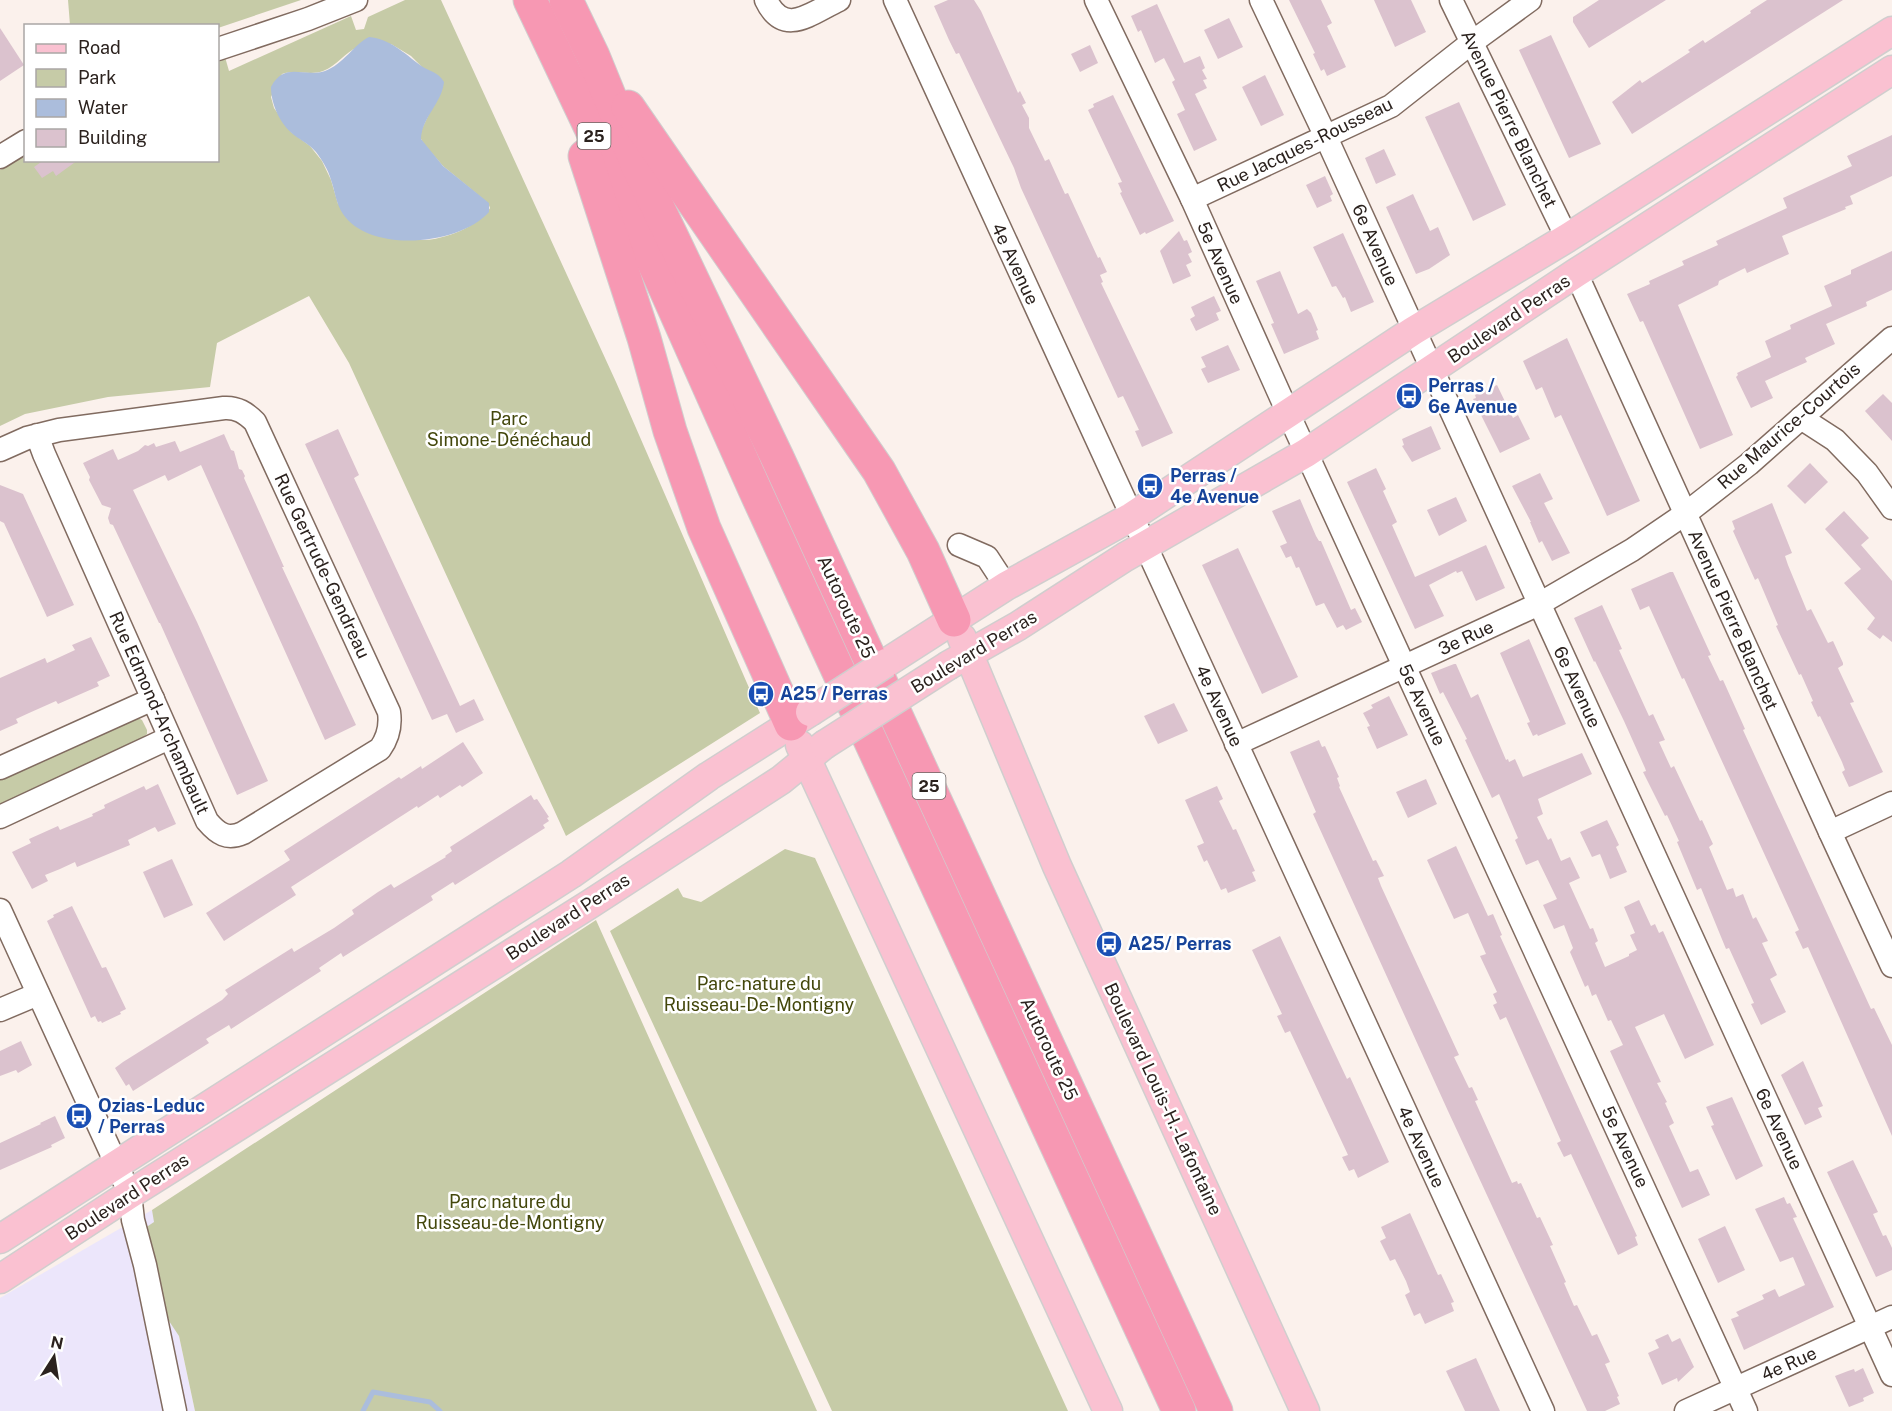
<svg xmlns="http://www.w3.org/2000/svg" width="1892" height="1411" viewBox="0 0 1892 1411" font-family="'Public Sans',sans-serif">
<style>
.medical{fill:#ece6fb}
.green{fill:#c6cba7;fill-rule:evenodd}
.water{fill:#abbddc}
.lines{fill:none;stroke-linecap:round;stroke-linejoin:round}
.stream{stroke:#abbddc;stroke-width:5}
.building{fill:#dbc2ce}
.minor-casing{stroke:#816b60;stroke-width:25}
.major-casing{stroke:#d0cece;stroke-width:31}
.highway-casing{stroke:#d0cece;stroke-width:35}
.minor{stroke:#fff;stroke-width:22}
.major{stroke:#fac1d1;stroke-width:28}
.highway{stroke:#f798b3;stroke-width:33}
.major-bridge-casing{stroke:#d0cece;stroke-width:31;stroke-linecap:butt}
.major-bridge{stroke:#fac1d1;stroke-width:28}
.labels{text-anchor:middle;stroke-width:5;stroke-linejoin:round;paint-order:stroke}
.shield{fill:#fff;stroke:#6b6462;stroke-width:1.5}
.shield-label{font-size:16px;font-weight:bold;fill:#2b221e}
.street-label{font-size:18px;fill:#2b221e;stroke:#fff}
.transit-label{font-size:18px;font-weight:bold;fill:#164399;stroke:#fff;text-anchor:start}
.park-label{font-size:18px;fill:#43470b;stroke:#fff}
</style>
<rect width="100%" height="100%" fill="#fbf1ec"/>
<path class="medical" d="M152 1210 195 1411H0V1298Z"/>
<g class="green">
<path d="M68 0H301L218 28V26L70 25Z"/>
<path d="M405 0H441L616 382 760 713 566 836 349 363 309 296 217 343 210 387 108 397 25 414 0 426V170L25 155 26 160H218V61L225 57 229 71 351 16 356 30 364 29 368 17ZM391 44 411 56 422 67 429 114 421 131V139L424 144 443 166 488 203 490 208C478 227 442 241 420 240 409 240 352 210 338 204L331 180 322 161 310 146 291 132 274 108 271 97 282 74C296 69 309 76 323 71 337 66 345 52 358 47 367 44 381 45 391 44Z"/>
<path d="M136 717 142 720 147 730V734L142 738 0 804V779Z"/>
<path d="M785 849 815 858 1068 1411H832L610 931 678 888 683 897 701 902Z"/>
<path d="M596 920 817 1411H195L179 1336 169 1321 145 1228 154 1222 152 1210Z"/>
</g>
<path class="water" d="M369 37C390 39 404 53 420 65 429 72 438 71 444 82 442 103 422 117 421 139L443 166 489 203V212C460 245 370 254 343 214 336 204 335 191 331 180 328 169 322 160 316 152 309 144 302 141 294 135 280 124 271 104 271 87 285 61 303 78 325 71 344 64 353 45 369 37Z"/>
<g class="lines">
<path class="stream" d="M363 1411 373 1392 430 1402 440 1411"/>
</g>
<g class="building">
<path d="M948 0H974L981 11 1018 93 1020 91 1026 103 1022 105 1029 118V128L1045 161 1049 159 1065 194 1068 193 1098 258 1100 257 1107 272 1100 275 1103 282 1101 283 1173 433 1142 447 1135 431 1139 430 1123 396 1118 398 1021 188 1014 168 959 53 956 54 949 40 934 6Z"/>
<path d="M1289 0H1321L1332 23 1327 26 1346 67 1327 76 1324 69 1321 71 1313 54 1315 53Z"/>
<path d="M1374 0H1411L1426 32 1395 47Z"/>
<path d="M1599 0H1666L1589 48 1573 22V17Z"/>
<path d="M1767 0H1843L1632 134 1612 102 1640 80 1642 83 1690 52 1688 50 1703 40 1705 43 1751 13 1750 11Z"/>
<path d="M1157 4 1184 63 1200 56 1205 68 1202 70 1207 79 1203 80 1207 88 1195 94 1217 140 1194 151 1177 114 1185 110 1172 82 1175 80 1164 58 1155 63 1141 30 1138 32 1131 16Z"/>
<path d="M1229 18 1243 47 1218 59 1204 30Z"/>
<path d="M0 28 24 65 0 81Z"/>
<path d="M1551 35 1601 144 1569 158 1519 50Z"/>
<path d="M1090 45 1098 63 1080 72 1071 54Z"/>
<path d="M1265 75 1284 115 1261 126 1242 87Z"/>
<path d="M1113 95 1174 221 1146 234 1145 232 1140 235 1120 193 1122 192 1118 183 1122 182 1088 110 1094 107 1093 104Z"/>
<path d="M1459 102 1506 205 1473 221 1425 117Z"/>
<path d="M1892 135V176L1850 196 1853 204 1845 207 1846 209 1782 236 1789 254 1747 273 1745 268 1719 281 1718 285 1678 305 1733 435 1700 449 1643 321 1640 322 1627 294 1650 284 1649 281 1684 265 1682 261 1718 245 1716 241 1787 208 1783 198 1852 166 1847 156Z"/>
<path d="M1384 149 1396 175 1376 184 1365 158Z"/>
<path d="M44 160H78L56 176 53 171 42 178 34 167Z"/>
<path d="M1325 176 1333 194 1330 196 1332 201 1317 208 1306 185Z"/>
<path d="M1413 194 1430 231 1438 227 1450 255 1429 269 1416 274 1386 207Z"/>
<path d="M1179 231 1184 241 1187 240 1192 252 1188 254 1192 262 1186 265 1191 276 1173 284 1160 251Z"/>
<path d="M1343 233 1374 302 1351 312 1345 297 1343 298 1336 286 1332 287 1313 247Z"/>
<path d="M1892 251V290L1866 302 1867 306 1826 324 1835 344 1805 358 1807 362 1765 381 1773 398 1751 408 1736 377 1738 375 1737 373 1771 357 1765 341 1791 329 1790 325 1832 306 1824 286 1851 274V270Z"/>
<path d="M1280 271 1298 314 1307 309 1311 313 1318 330 1316 331 1319 339 1284 354 1271 324 1274 323 1256 281Z"/>
<path d="M1214 296 1221 311 1216 313 1219 320 1196 331 1190 319 1195 316 1191 307Z"/>
<path d="M1567 338 1640 501 1607 516 1561 415 1555 418 1542 387 1536 390 1523 361Z"/>
<path d="M1228 345 1240 370 1208 383 1201 369 1206 367 1201 357Z"/>
<path d="M1497 385 1513 418 1518 415 1530 439 1500 453 1473 399 1476 398 1475 395Z"/>
<path d="M1883 394 1892 403V441L1865 411Z"/>
<path d="M1431 426 1441 449 1412 462 1402 446 1404 445 1402 439Z"/>
<path d="M338 429 359 475 354 478 460 706 474 699 484 720 456 733 447 714 432 720 305 444Z"/>
<path d="M224 434 231 450 234 451 239 469 242 470 245 476 244 478 284 567H282L356 725 325 740 201 465 168 481 165 475 133 490 197 622 268 781 237 795 160 623H159L113 525 110 524 108 518 111 508 102 505 89 480 90 477 83 463 113 449 118 460 138 451 145 445 148 446 154 443 156 447 175 441 180 452Z"/>
<path d="M1810 463 1828 482 1805 504 1787 486Z"/>
<path d="M1376 468 1386 489 1383 491 1397 522 1392 525 1415 577 1486 545 1505 588 1476 601 1462 571 1457 573 1456 571 1429 585 1444 616 1415 629 1347 482Z"/>
<path d="M1540 473 1553 499 1544 503 1570 553 1552 561 1542 541 1539 543 1530 522H1531L1512 486Z"/>
<path d="M0 485 23 494 74 605 47 617 4 523 0 521Z"/>
<path d="M1456 497 1467 521 1439 536 1427 510Z"/>
<path d="M1300 499 1316 536 1319 541H1321L1351 610 1355 608 1362 622 1346 630 1343 625 1337 628 1324 603 1316 606 1299 567 1296 568 1291 556 1286 558 1280 546 1287 543 1272 511Z"/>
<path d="M1772 503 1792 553 1785 556 1788 565 1807 611 1811 609 1828 643 1833 641 1843 663V665L1838 668 1854 702 1850 703 1883 772 1852 786 1849 787 1842 772 1845 770 1842 762 1820 716 1818 717 1811 702 1813 701 1801 674 1799 675 1776 626 1778 625 1758 578 1755 580 1733 531 1735 529 1732 521Z"/>
<path d="M1844 511 1869 538 1861 545 1892 581V642L1883 635 1880 639 1867 629 1875 618 1844 583 1861 569 1825 529Z"/>
<path d="M1238 548 1298 677 1262 694 1202 565Z"/>
<path d="M1670 572H1673L1711 655 1708 656 1720 681 1723 680 1745 729 1743 730 1871 1009 1874 1008 1892 1045V1136L1808 947 1803 949 1795 932 1799 930 1684 678 1682 679 1649 606 1640 610 1631 589Z"/>
<path d="M1602 605 1622 649 1619 650 1649 716 1653 714 1665 740 1659 742 1671 768 1674 766 1700 821 1702 820 1713 844 1709 847 1727 890 1733 888 1736 897 1743 894 1753 919 1756 917 1768 941 1762 943 1777 975 1770 979 1786 1012 1761 1025 1751 1004 1754 1003 1729 948 1726 949 1701 888 1697 890 1677 842 1679 841 1667 815 1665 816 1643 772 1646 771 1645 768 1624 721 1595 661 1594 662 1574 618Z"/>
<path d="M91 637 110 676 97 682 99 686 58 704 56 701 29 713 16 719 18 723 0 731V678L45 658 47 663 75 650 72 645Z"/>
<path d="M1529 639 1566 724 1538 736 1537 734 1533 736 1527 723 1530 722 1500 653Z"/>
<path d="M1454 664H1456L1471 698 1478 694 1506 760 1508 759 1509 762 1515 759 1523 777 1582 753 1592 774 1538 799 1543 814 1537 817 1548 840 1551 838 1561 861 1570 857 1580 878 1569 883 1590 929 1593 928 1598 941 1595 943 1605 967 1629 956V954L1637 950 1630 935 1635 933 1624 907 1639 900 1651 926 1655 924 1659 933 1663 931 1714 1045 1685 1059 1664 1014 1635 1027 1661 1082 1657 1083 1667 1102 1665 1103 1674 1123 1669 1126 1690 1172 1698 1169 1710 1195 1682 1208 1610 1051 1623 1045 1611 1020 1608 1021 1596 994 1592 996 1588 985 1585 987 1570 952 1573 948 1564 925 1554 929 1543 905 1557 899 1538 860 1526 865 1515 840 1518 838 1499 794 1492 798 1465 740 1467 739 1443 692 1440 694 1431 673Z"/>
<path d="M1389 696 1408 735 1377 749 1367 727 1370 726 1363 713 1373 708 1371 705Z"/>
<path d="M1174 703 1188 731 1158 744 1144 716Z"/>
<path d="M1319 740 1322 747 1325 746 1339 777 1337 778 1340 786 1339 787 1373 861 1376 860 1384 876 1378 878 1381 886 1459 1055 1454 1057 1469 1088 1472 1087 1478 1100 1475 1101 1512 1183 1517 1181 1518 1184 1521 1183 1537 1218 1540 1217 1553 1245 1550 1246 1566 1282 1564 1283 1574 1306 1577 1305 1592 1336 1597 1334 1610 1362 1605 1364 1619 1396 1617 1397 1620 1404 1605 1411H1587L1448 1111 1313 814 1316 812 1290 752Z"/>
<path d="M463 742 483 773 462 787 460 785 440 798 438 795 418 808 417 806 291 887 296 895 224 941 206 913 290 860 284 851 399 777 401 779 421 766 422 769Z"/>
<path d="M1426 779 1437 804 1408 818 1396 792Z"/>
<path d="M158 784 176 824 158 832 155 827 128 840 130 845 77 867 75 862 60 869 45 875 48 881 32 889 12 852 31 843 29 839 58 826 60 830 93 816 92 814 105 808 104 805 144 786 146 790Z"/>
<path d="M1217 786 1223 799 1219 801 1233 830 1236 829 1255 871 1252 872 1256 881 1228 893 1226 888 1221 890 1207 860 1204 862 1197 846 1204 843 1185 800Z"/>
<path d="M531 795 534 800 537 799 549 817 547 818 549 821 543 825 545 828 455 885 453 882 431 896 433 900 343 957 341 953 319 968 321 971 231 1029 229 1025 206 1039 209 1043 133 1091 129 1084 126 1086 115 1068 123 1062 222 1000 228 994 225 990 292 948 294 952 334 928 354 914 352 910 378 892 391 884 394 888 446 857 445 856 452 851 450 847Z"/>
<path d="M1607 820 1619 845 1616 847 1627 872 1610 879 1600 854 1592 857 1580 832Z"/>
<path d="M1456 846 1488 916 1493 914 1502 935 1500 936 1637 1236 1635 1237 1638 1245 1618 1255 1571 1154 1564 1157 1557 1143 1561 1141 1506 1017 1500 1020 1493 1005 1497 1003 1493 994 1497 992 1480 956 1486 954 1468 913 1454 919 1427 860Z"/>
<path d="M172 859 193 905 164 918 143 872Z"/>
<path d="M72 906 102 968 106 967 126 1009 120 1012 121 1014 102 1023 101 1021 98 1022 95 1016 91 1018 47 921 54 917 53 915Z"/>
<path d="M1280 936 1331 1045 1347 1079 1350 1077 1389 1162 1358 1178 1354 1169 1349 1171 1342 1157 1348 1155 1290 1031 1285 1033 1277 1016 1282 1014 1252 950Z"/>
<path d="M21 1041 32 1065 18 1073 16 1070 0 1076V1051Z"/>
<path d="M1803 1061 1823 1106 1818 1108 1822 1117 1805 1125 1781 1075Z"/>
<path d="M1732 1097 1763 1166 1736 1180 1711 1126 1714 1125 1706 1107Z"/>
<path d="M55 1116 65 1138 51 1145 52 1147 0 1170V1143L41 1124 40 1123Z"/>
<path d="M1853 1160 1878 1212 1873 1214 1883 1236 1886 1235 1892 1248V1270L1876 1277 1827 1172Z"/>
<path d="M1784 1197 1787 1204 1790 1203 1797 1217 1793 1218 1834 1307 1744 1350 1731 1319 1739 1316 1736 1312 1764 1299 1762 1295 1775 1289 1779 1297 1805 1285 1793 1257 1780 1262 1755 1209Z"/>
<path d="M1410 1213 1438 1275 1441 1274 1454 1302 1451 1303 1454 1311 1425 1324 1420 1313 1414 1316 1405 1295 1410 1292 1406 1281 1395 1259 1390 1261 1380 1241 1386 1238 1381 1227Z"/>
<path d="M1725 1226 1745 1270 1718 1283 1698 1239Z"/>
<path d="M1668 1334 1672 1342 1680 1338 1694 1367 1678 1382 1677 1378 1662 1385 1648 1353 1659 1348 1655 1340Z"/>
<path d="M1476 1358 1493 1396 1500 1411H1465L1446 1371Z"/>
<path d="M1863 1368 1874 1393 1863 1398 1864 1401 1849 1407 1835 1376 1848 1371 1854 1369 1855 1372Z"/>
</g>
<g class="lines">
<defs>
<g id="minor">
<path d="M766 0C784 38 811 13 839 0"/>
<path d="M895 0 1543 1411"/>
<path d="M1096 0 1192 199 1288 413 1746 1411"/>
<path d="M1261 0 1326 137 1892 1375"/>
<path d="M1451 0 1567 238"/>
<path d="M218 49 308 19 356 0"/>
<path d="M0 157 26 141"/>
<path d="M1192 199 1391 106 1471 43 1530 0"/>
<path d="M1576 273 1830 832 1892 966"/>
<path d="M1801 418 1835 440 1867 473 1892 508"/>
<path d="M0 450 27 438 59 430 224 408C237 407 246 413 255 422L389 712C391 726 388 738 380 749L243 833C227 840 218 834 207 821L44 454 37 435"/>
<path d="M959 545 987 557 1006 586"/>
<path d="M1236 744 1539 604 1632 550 1685 514 1749 464 1892 338"/>
<path d="M0 768 153 699"/>
<path d="M0 817 169 738"/>
<path d="M1830 832 1892 803"/>
<path d="M0 910 130 1194 133 1220 145 1265 175 1411"/>
<path d="M0 1010 38 994"/>
<path d="M1686 1411 1892 1317"/>
</g>
<g id="major">
<path d="M962 638 1057 866 1305 1411"/>
<path d="M886 663 1006 586 1131 517 1413 331 1567 238 1892 31"/>
<path d="M949 665 1018 626 1125 557 1306 453 1576 273 1892 70"/>
<path d="M800 745 1108 1411"/>
<path d="M0 1239 571 874 709 776 810 712"/>
<path d="M0 1279 130 1194 590 904 781 780 824 745"/>
</g>
<g id="highway">
<path d="M530 0 637 225 756 492 1179 1411"/>
<path d="M566 0 593 56 637 164 777 457 1216 1411"/>
<path d="M628 107 879 471 923 551 954 620"/>
<path d="M585 156 644 338 670 431 704 528 791 724"/>
</g>
</defs>
<use href="#minor" class="minor-casing"/>
<use href="#major" class="major-casing"/>
<use href="#highway" class="highway-casing"/>
<use href="#minor" class="minor"/>
<use href="#major" class="major"/>
<use href="#highway" class="highway"/>
<defs>
<g id="major-bridge">
<path d="M810 712 886 663"/>
<path d="M824 745 949 665"/>
</g>
</defs>
<use href="#major-bridge" class="major-bridge-casing"/>
<use href="#major-bridge" class="major-bridge"/>
</g>
<defs>
<symbol id="bus-disc" viewBox="-11 -11 22 22"><circle r="9.5" fill="#1a4fb4" stroke="#fff"/><path d="M-5-6H5V4H4V6H2V4H-2V6H-4V4H-5ZM-3.5-4V0h7V-4ZM-3.5 1.2v1.5H-2V1.2ZM2 1.2v1.5H3.5V1.2Z" fill="#fff"/></symbol>
</defs>
<g fill-rule="evenodd">
<use href="#bus-disc" x="1394" y="381" width="30" height="30"/>
<use href="#bus-disc" x="1135" y="471" width="30" height="30"/>
<use href="#bus-disc" x="746" y="679" width="30" height="30"/>
<use href="#bus-disc" x="1094" y="929" width="30" height="30"/>
<use href="#bus-disc" x="64" y="1101" width="30" height="30"/>
</g>
<g class="labels">
<g class="shield">
<rect x="577.5" y="123" width="33" height="26" rx="4.5"/>
<rect x="912.5" y="773" width="33" height="26" rx="4.5"/>
</g>
<g class="shield-label">
<text x="594" y="142">25</text>
<text x="929" y="792">25</text>
</g>
<g class="street-label">
<text transform="translate(1509 119) rotate(64)" y="6">Avenue Pierre Blanchet</text>
<text transform="translate(1305 145) rotate(-26)" y="6">Rue Jacques-Rousseau</text>
<text transform="translate(1375 245) rotate(66)" y="6">6e Avenue</text>
<text transform="translate(1220 263) rotate(66)" y="6">5e Avenue</text>
<text transform="translate(1015 264) rotate(65)" y="6">4e Avenue</text>
<text transform="translate(1509 319) rotate(-34)" y="6">Boulevard Perras</text>
<text transform="translate(1789 426) rotate(-41)" y="6">Rue Maurice-Courtois</text>
<text transform="translate(322 566) rotate(65)" y="6">Rue Gertrude-Gendreau</text>
<text transform="translate(846 607) rotate(65)" y="6">Autoroute 25</text>
<text transform="translate(1733 620) rotate(66)" y="6">Avenue Pierre Blanchet</text>
<text transform="translate(1466 638) rotate(-25)" y="6">3e Rue</text>
<text transform="translate(974 652) rotate(-31)" y="6">Boulevard Perras</text>
<text transform="translate(1577 687) rotate(65)" y="6">6e Avenue</text>
<text transform="translate(1422 705) rotate(65)" y="6">5e Avenue</text>
<text transform="translate(1219 706) rotate(65)" y="6">4e Avenue</text>
<text transform="translate(159 713) rotate(66)" y="6">Rue Edmond-Archambault</text>
<text transform="translate(568 917) rotate(-33)" y="6">Boulevard Perras</text>
<text transform="translate(1049 1049) rotate(65)" y="6">Autoroute 25</text>
<text transform="translate(1163 1099) rotate(65)" y="6">Boulevard Louis-H.-Lafontaine</text>
<text transform="translate(1779 1129) rotate(65)" y="6">6e Avenue</text>
<text transform="translate(1421 1147) rotate(65)" y="6">4e Avenue</text>
<text transform="translate(1625 1147) rotate(65)" y="6">5e Avenue</text>
<text transform="translate(127 1197) rotate(-33)" y="6">Boulevard Perras</text>
<text transform="translate(1789 1364) rotate(-24)" y="6">4e Rue</text>
</g>
<g class="transit-label">
<text x="1428" y="392">Perras /<tspan x="1428" dy="21">6e Avenue</tspan></text>
<text x="1170" y="482">Perras /<tspan x="1170" dy="21">4e Avenue</tspan></text>
<text x="780" y="700">A25 / Perras</text>
<text x="1128" y="950">A25/ Perras</text>
<text x="98" y="1112">Ozias-Leduc<tspan x="98" dy="21">/ Perras</tspan></text>
</g>
<g class="park-label">
<text x="509" y="425">Parc<tspan x="509" dy="21">Simone-Dénéchaud</tspan></text>
<text x="759" y="990">Parc-nature du<tspan x="759" dy="21">Ruisseau-De-Montigny</tspan></text>
<text x="510" y="1208">Parc nature du<tspan x="510" dy="21">Ruisseau-de-Montigny</tspan></text>
</g>
</g>
<rect x="24" y="24" width="195" height="138" fill="#ffffff" stroke="#aaa7a5" stroke-width="1.5"/>
<rect x="36" y="44" width="30" height="9" fill="#fac1d1" stroke="#aaa7a5" stroke-width="1.5"/>
<text x="78" y="54" font-size="18" fill="#2b221e">Road</text>
<rect x="36" y="69" width="30" height="18" fill="#c6cba7" stroke="#aaa7a5" stroke-width="1.5"/>
<text x="78" y="84" font-size="18" fill="#2b221e">Park</text>
<rect x="36" y="99" width="30" height="18" fill="#abbddc" stroke="#aaa7a5" stroke-width="1.5"/>
<text x="78" y="114" font-size="18" fill="#2b221e">Water</text>
<rect x="36" y="129" width="30" height="18" fill="#dbc2ce" stroke="#aaa7a5" stroke-width="1.5"/>
<text x="78" y="144" font-size="18" fill="#2b221e">Building</text>
<g transform="translate(54 1357) rotate(12)" stroke="#ffffff" stroke-width="4.5" paint-order="stroke">
<path d="M0-4.5L10 22L0 15L-10 22Z" fill="#2b221e"/>
<text y="-9" font-size="16" font-weight="bold" text-anchor="middle" fill="#2b221e">N</text>
</g>
</svg>
